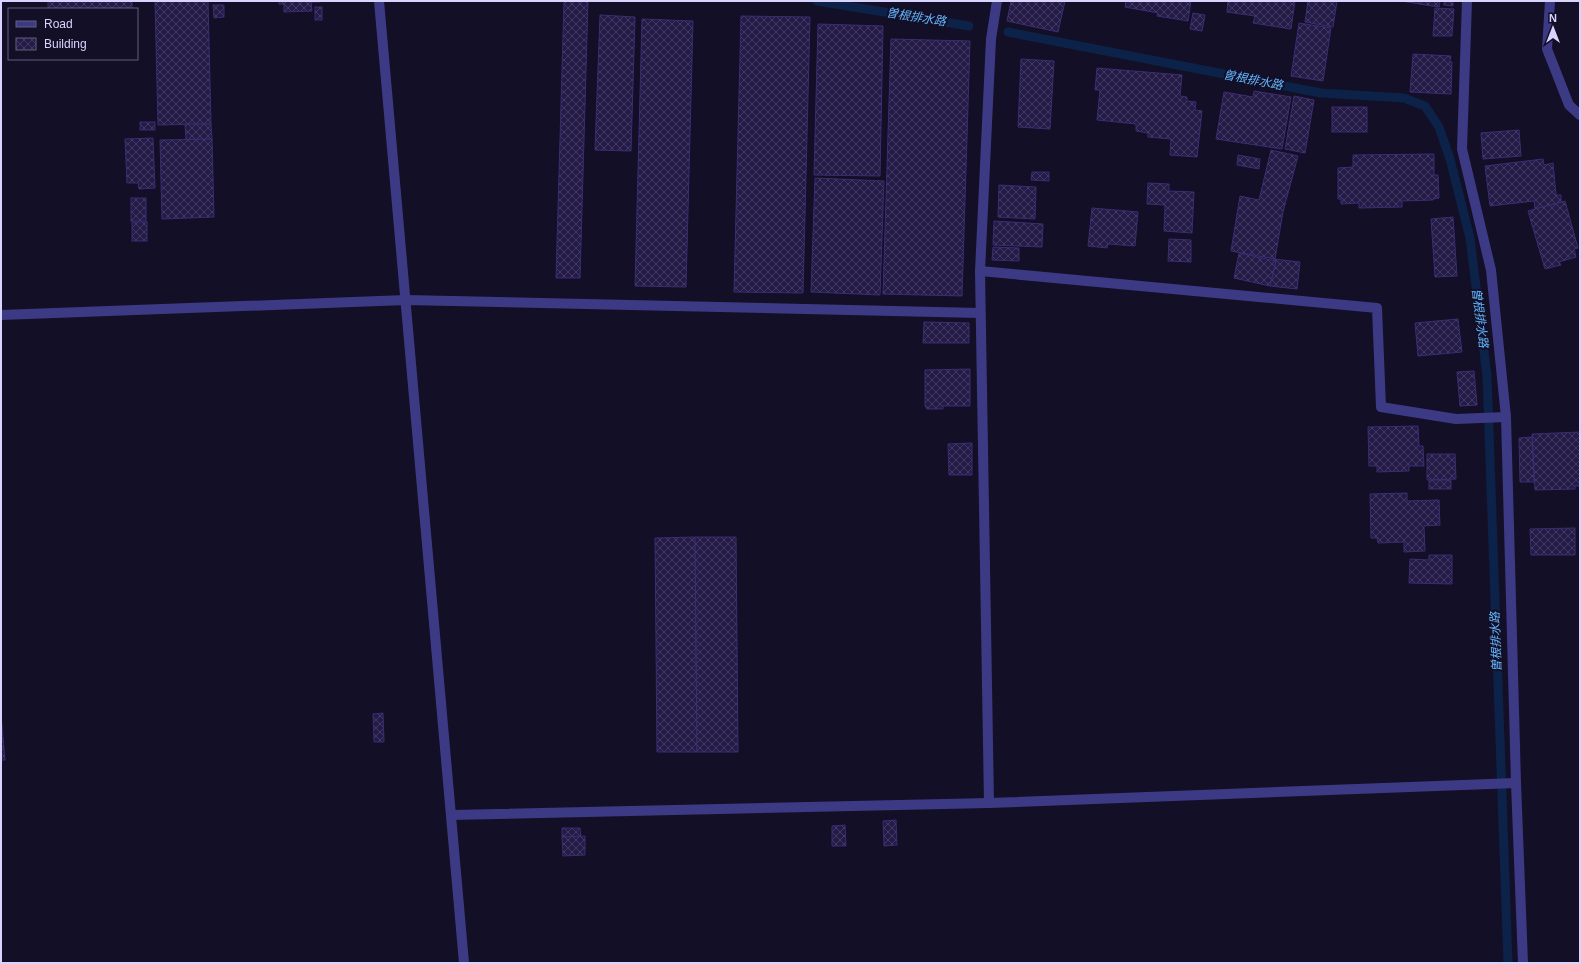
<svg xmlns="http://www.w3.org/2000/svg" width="1581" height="964" viewBox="0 0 1581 964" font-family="Arial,'Noto Sans JP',sans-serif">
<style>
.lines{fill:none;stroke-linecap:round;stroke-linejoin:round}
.stream{stroke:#0c2248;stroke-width:9}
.building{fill:url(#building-cross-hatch);stroke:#3b2d73}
.minor{stroke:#3d3a85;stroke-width:10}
.labels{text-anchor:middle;stroke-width:4;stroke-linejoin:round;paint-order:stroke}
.water-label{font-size:12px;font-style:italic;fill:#62b6ff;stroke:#130f26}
</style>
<defs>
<pattern id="building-cross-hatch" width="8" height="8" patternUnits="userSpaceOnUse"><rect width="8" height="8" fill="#241b47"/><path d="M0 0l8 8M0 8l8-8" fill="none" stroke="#433b63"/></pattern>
</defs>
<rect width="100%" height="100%" fill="#130f26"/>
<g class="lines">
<g class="stream">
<path d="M817 1 969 26"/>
<path d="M1008 32 1321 93 1404 98 1425 106 1439 127 1450 159 1470 238 1487 376 1508 963"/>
</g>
</g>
<g class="building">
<rect x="48" y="1" width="84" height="8"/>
<path d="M155 1H208L211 124 158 125Z"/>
<path d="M279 1H320V2H311L312 11 284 12V4H279Z"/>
<path d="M564 1H588L580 278H556Z"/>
<path d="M1011 1H1065L1058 32 1007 21Z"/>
<path d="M1126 1H1191L1188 21 1157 16 1158 13 1125 7Z"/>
<path d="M1228 1H1295L1291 29 1253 23 1255 16 1227 12Z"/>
<path d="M1308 1H1337L1333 27 1305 22Z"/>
<path d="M1401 1H1440L1439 7Z"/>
<path d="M1444 1H1453V6L1444 5Z"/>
<path d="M213 5H224V17L214 18Z"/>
<rect x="315" y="7" width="7" height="13"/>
<path d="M1435 8 1454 9 1452 36H1433Z"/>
<path d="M1193 13 1205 15 1202 31 1190 29Z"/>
<path d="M600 15 635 17 631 151 595 150Z"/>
<path d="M741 16 810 17 803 293 734 292Z"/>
<path d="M642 19 693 21 686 287 635 286Z"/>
<path d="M1299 23 1331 28 1323 81 1291 76Z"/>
<path d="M818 24 883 26 880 176 814 175Z"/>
<path d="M891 39 970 41 962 296 883 294Z"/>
<path d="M1413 54 1451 56 1450 62H1452L1451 94 1410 92Z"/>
<path d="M1021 59 1054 61 1050 129 1018 127Z"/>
<path d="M1097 68 1182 75 1180 96 1187 97V101L1196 102 1195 110 1202 111 1197 157 1170 155 1171 139 1148 137V133L1136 131V124L1097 120 1100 90H1095Z"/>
<path d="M1254 91 1291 97 1282 149 1216 139 1224 92 1253 97Z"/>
<path d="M1294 96 1314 100 1305 153 1285 149Z"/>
<rect x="1332" y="107" width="35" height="25"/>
<rect x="140" y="122" width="15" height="8"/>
<path d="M185 124H211L212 139 186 140Z"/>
<path d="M1519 130 1521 156 1483 159 1481 133Z"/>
<path d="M153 138 155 188 139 189 138 183H127L125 139Z"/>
<path d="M212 139 214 217 162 219 160 140Z"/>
<path d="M1271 150 1298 156 1283 212 1275 259 1231 251 1240 196 1259 200Z"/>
<path d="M1434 154V175H1438L1439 198 1433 199V200L1402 201V207L1359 208V203L1341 204V199H1338V168L1353 167V155Z"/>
<path d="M1238 155 1260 159 1259 169 1237 165Z"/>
<path d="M1543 159 1544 165 1553 163 1556 195H1561V202L1535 209 1534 201 1490 206 1485 166Z"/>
<path d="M1032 172H1049V181L1031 180Z"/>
<path d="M815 178 884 181 880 295 811 292Z"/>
<path d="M1148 183 1169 184V191L1194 192 1192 233 1164 231 1165 205 1147 204Z"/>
<path d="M999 185 1036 187 1035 219 998 217Z"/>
<rect x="131" y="198" width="15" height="23"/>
<path d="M1565 201 1578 248 1574 249 1576 257 1559 262 1561 265 1545 269 1528 211Z"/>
<path d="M1092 208 1138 212 1135 246 1108 244 1107 248 1088 246Z"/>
<path d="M1453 217 1457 276 1435 277 1431 219Z"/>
<path d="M994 221 1043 224 1042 247 993 245Z"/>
<rect x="132" y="222" width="15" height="19"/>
<path d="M1169 239 1191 240V262L1168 261Z"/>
<path d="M993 247 1019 248V261L992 260Z"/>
<path d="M1239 253 1276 261 1270 286 1234 278Z"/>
<path d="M1274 259 1300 262 1297 289 1270 286 1276 261H1273Z"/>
<path d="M1458 319 1462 352 1418 356 1415 323Z"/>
<path d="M924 322 969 323V343H923Z"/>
<path d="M970 369V406H943V409H927L925 406V370Z"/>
<path d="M1474 371 1477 405 1460 406 1457 372Z"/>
<path d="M1418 426 1419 446H1423L1424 466H1409V471L1377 472V466H1369L1368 427Z"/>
<path d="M1580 432V486H1575V489L1535 490 1532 434Z"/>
<path d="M1532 437 1534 482H1520L1519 438Z"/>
<path d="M972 443V475H949L948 444Z"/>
<path d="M1427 454H1455L1456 479 1427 480Z"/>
<rect x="1429" y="480" width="22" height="9"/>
<path d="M1407 493V501L1439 500 1440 525 1424 526 1425 551 1404 552V542L1378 543 1377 538H1371L1370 494Z"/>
<path d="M1575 528V555H1531L1530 529Z"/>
<path d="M695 537 697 752H657L655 538Z"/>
<path d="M695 537H736L738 752H697Z"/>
<path d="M1429 555H1452V584L1409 583 1410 559 1429 560Z"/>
<path d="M383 713 384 742H374L373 714Z"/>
<path d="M1 715 5 760H1Z"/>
<path d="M896 820 897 845 884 846 883 821Z"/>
<path d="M845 825 846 846H832V826Z"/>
<path d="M562 828H580L581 837H562Z"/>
<path d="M585 836V855L563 856 562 837Z"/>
</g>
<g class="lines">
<g class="minor">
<path d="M379 1 464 963"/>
<path d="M1467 1 1462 149 1491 270 1506 417 1516 783 1523 963"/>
<path d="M1550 1 1547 49 1569 105 1580 115"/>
<path d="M980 271 1377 308 1381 407 1456 419 1506 417"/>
<path d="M1 315 406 300 980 313"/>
<path d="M989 803 980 271 991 39 997 1"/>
<path d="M451 815 989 803 1516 783"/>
</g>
</g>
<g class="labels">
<g class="water-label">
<text transform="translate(916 17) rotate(9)" y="4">曽根排水路</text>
<text transform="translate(1253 80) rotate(11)" y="4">曽根排水路</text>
<text transform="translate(1480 318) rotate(83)" y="4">曽根排水路</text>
<text transform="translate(1496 642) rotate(-92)" y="4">曽根排水路</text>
</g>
</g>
<rect width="1581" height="964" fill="none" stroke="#d9d4ff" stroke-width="4"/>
<rect x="8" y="8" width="130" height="52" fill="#130f26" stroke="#625e7d"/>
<rect x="16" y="21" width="20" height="6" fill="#3d3a85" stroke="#625e7d"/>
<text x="44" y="28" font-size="12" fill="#d9d4ff">Road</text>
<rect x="16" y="38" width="20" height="12" fill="url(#building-cross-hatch)" stroke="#625e7d"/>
<text x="44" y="48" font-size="12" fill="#d9d4ff">Building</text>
<g transform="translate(1553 28)" stroke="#130f26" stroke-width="3" paint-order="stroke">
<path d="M0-3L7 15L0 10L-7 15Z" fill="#d9d4ff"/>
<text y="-6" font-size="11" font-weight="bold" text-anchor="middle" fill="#d9d4ff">N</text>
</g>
</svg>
